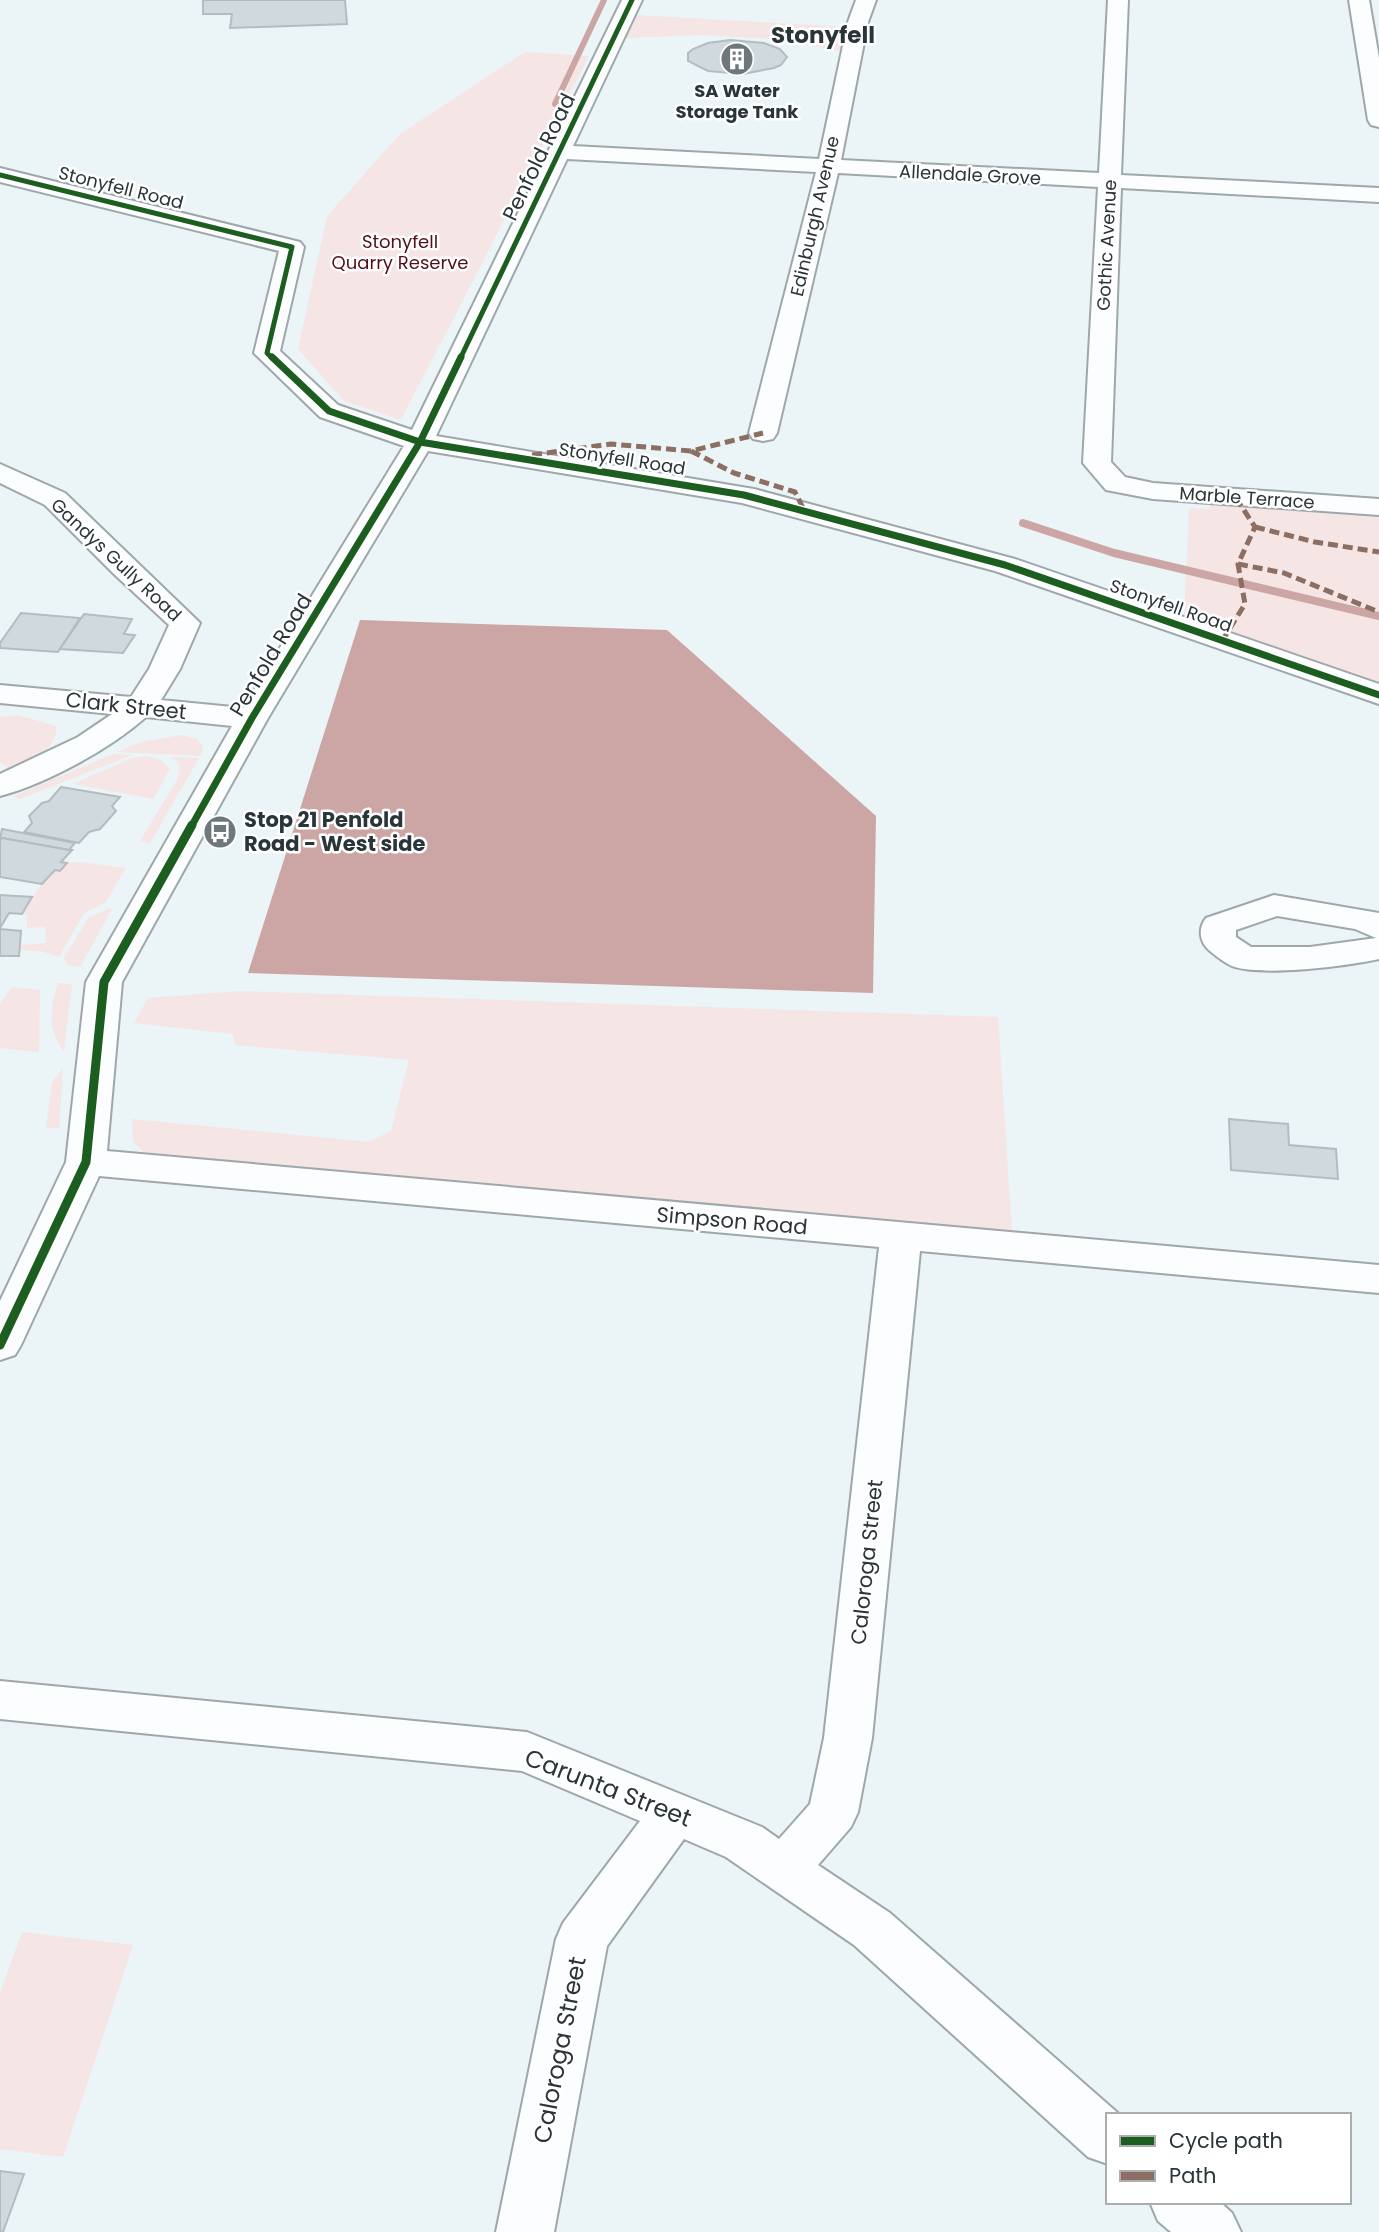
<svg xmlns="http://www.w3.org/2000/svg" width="1379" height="2232" viewBox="0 0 1379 2232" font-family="Poppins,sans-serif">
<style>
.green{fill:#f5e5e5}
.water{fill:#cca6a4}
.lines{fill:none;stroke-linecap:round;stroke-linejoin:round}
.stream-far1{stroke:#cca6a4;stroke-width:6}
.stream{stroke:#cca6a4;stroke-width:8}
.building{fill:#d0d9dd;stroke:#b3bcc0;stroke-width:2}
.minor-casing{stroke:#9ea7aa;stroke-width:4}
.minor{fill:#fcfdfe;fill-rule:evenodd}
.quiet{stroke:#8d6e63;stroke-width:5;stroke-dasharray:10 5;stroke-linecap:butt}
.cycleway-far2-casing{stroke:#fff;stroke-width:8}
.cycleway-far1-casing{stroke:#fff;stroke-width:10}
.cycleway-casing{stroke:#fff;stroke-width:13}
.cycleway-far2{stroke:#1b5e20;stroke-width:5}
.cycleway-far1{stroke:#1b5e20;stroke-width:7}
.cycleway{stroke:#1b5e20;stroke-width:9}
.labels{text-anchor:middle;stroke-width:5;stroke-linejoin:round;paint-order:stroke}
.far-poi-label{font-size:18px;font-weight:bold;fill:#2a3539;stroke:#fff}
.far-street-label{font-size:18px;fill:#2a3539;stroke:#fff}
.far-park-label{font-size:18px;fill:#560e13;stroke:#fff}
.street-label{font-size:21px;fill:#2a3539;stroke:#fff}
.poi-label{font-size:21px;font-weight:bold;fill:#2a3539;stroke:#fff;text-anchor:start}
.far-district-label{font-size:23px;font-weight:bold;fill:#2a3539;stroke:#fff}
.near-street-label{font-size:24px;fill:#2a3539;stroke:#fff}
</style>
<rect width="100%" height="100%" fill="#ebf4f7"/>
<g class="green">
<path d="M636 15 848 27 841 51 771 39 701 35 626 38Z"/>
<path d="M525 52 589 56 401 420 344 401 298 349 327 216 400 134Z"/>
<path d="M1211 502 1379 512V683L1184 617 1189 508 1210 509Z"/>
<path d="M18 715 56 726C58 751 29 761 9 769L0 762V717Z"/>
<path d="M181 735 197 739 203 747 201 756 117 752 141 742Z"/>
<path d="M113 754 132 755 20 799 14 796Z"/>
<path d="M147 756 161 760 170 769 153 799 73 784 132 758Z"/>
<path d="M171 757 199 758 150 843 140 841 177 780C181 769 181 764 171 757Z"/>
<path d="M80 862 126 868 105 903 84 913 59 957 41 951 20 950V945L46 943 45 927 27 928V914L22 913 38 889 55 870 60 871 67 863Z"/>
<path d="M109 909H112L80 967 67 965 64 958 89 917Z"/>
<path d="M58 983 72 984 64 1051C47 1030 50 1008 58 983Z"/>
<path d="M12 987 40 990 39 1052 0 1048V1004Z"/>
<path d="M239 991 998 1017 1012 1231 145 1153 133 1142 132 1119 369 1142 391 1131 409 1060 235 1045 233 1034 134 1023 148 998Z"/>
<path d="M63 1068 59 1128H46L52 1082Z"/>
<path d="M22 1932 133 1945 63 2157 0 2149V1993Z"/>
</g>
<path class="water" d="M360 620 667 630 876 816 873 993 248 973Z"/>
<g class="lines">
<path class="stream-far1" d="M555 104 604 0"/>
<path class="stream" d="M1023 523 1114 553 1379 616"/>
</g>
<g class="building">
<path d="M203 0H345L347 24 230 28 232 14H203Z"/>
<path d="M730 40 764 43 780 49 787 57 781 65 774 68 743 74 708 71 688 61V53L693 49 708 43Z"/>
<path d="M21 613 80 618 58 652 0 648V643Z"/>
<path d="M84 614 132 619 124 634 135 635 123 653 60 649Z"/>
<path d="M61 787 120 797 112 806 116 811 100 829 89 832 79 843 24 832 32 823 29 816 42 803 49 801Z"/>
<path d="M2 829 75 843 69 850 2 838H0Z"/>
<path d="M2 838 69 850H72L61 862 67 863 60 871 55 870 42 884 0 877V841Z"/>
<path d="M0 895 32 897 22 914 9 913 0 928Z"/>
<path d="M0 929 21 931 19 956H0Z"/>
<path d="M1229 1119 1288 1124 1289 1145 1336 1149 1338 1179 1231 1170Z"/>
<path d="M0 2171 24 2174 3 2232H0Z"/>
</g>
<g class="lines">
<defs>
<g id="minor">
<path d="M622 0H642L573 146 819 159 848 22 856 0H876L868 22 841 160 1099 173 1108 0H1128L1121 175 1379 188V202L1121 188 1111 462 1125 477 1153 483 1379 499V515L1153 499 1106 490 1083 463 1098 187 838 173 777 433 773 439 763 441 753 439 749 433 816 172 567 159 436 436 754 489 1015 559 1379 684V704L995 571 742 503 428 451 268 718 122 982 107 1151 1379 1265V1293L920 1251 872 1738 858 1812 851 1827 818 1865 890 1913 1120 2115H1108V2164L1088 2157 854 1945 726 1857 684 1839 607 1946 554 2232H496L556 1939 563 1923 640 1821 522 1771 0 1719V1681L527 1732 762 1827 779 1839 810 1804 824 1738 879 1247 99 1176 21 1345 15 1355 0 1360V1301L66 1162 86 982 232 726 146 717C110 749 46 784 0 796V774L78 737 112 714 0 703V685L131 697 149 669 169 625 114 574 45 505 0 483V464L65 493 200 623 180 669 161 700 243 708 404 446 320 417 254 353 279 251 0 182V168L300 242 304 247 280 351 338 405 412 430Z"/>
<path d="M1349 0H1369L1379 58V127L1371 125 1368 120Z"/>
<path d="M1274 895 1379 913V959C1348 966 1261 977 1232 966 1225 963 1216 956 1210 951 1199 942 1198 928 1206 918ZM1277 916 1355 929 1376 938 1310 947H1251L1236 937V930Z"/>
<path d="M1150 2202H1220L1232 2213 1241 2232H1171L1158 2221Z"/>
</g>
</defs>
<use href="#minor" class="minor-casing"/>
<use href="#minor" class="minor"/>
<g class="quiet">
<path d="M691 451 734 473 795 492 805 512"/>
<path d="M532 455 611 444 691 451 763 433"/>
<path d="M1255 527 1315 542 1379 552"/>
<path d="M1238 564 1284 573 1379 612"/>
<path d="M1222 641 1245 604 1238 564 1255 527 1236 498"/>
</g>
<defs>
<g id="cycleway-far2">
<path d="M0 175 292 247 267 353 273 359"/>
<path d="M460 359 632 0"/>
</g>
<g id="cycleway-far1">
<path d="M272 357 329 411 420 442 744 495 1005 565 1379 695"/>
<path d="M191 827 252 718 420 442 461 357"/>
</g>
<path id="cycleway" d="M0 1345 86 1162 104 982 192 825"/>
</defs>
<use href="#cycleway-far2" class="cycleway-far2-casing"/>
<use href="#cycleway-far1" class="cycleway-far1-casing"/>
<use href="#cycleway" class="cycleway-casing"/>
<use href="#cycleway-far2" class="cycleway-far2"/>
<use href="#cycleway-far1" class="cycleway-far1"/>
<use href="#cycleway" class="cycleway"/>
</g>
<defs>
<symbol id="building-disc" viewBox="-11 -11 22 22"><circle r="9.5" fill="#6e787c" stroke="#fff"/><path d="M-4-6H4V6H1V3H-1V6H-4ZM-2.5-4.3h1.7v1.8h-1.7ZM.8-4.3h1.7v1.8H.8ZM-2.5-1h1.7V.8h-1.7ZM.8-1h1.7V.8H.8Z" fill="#fff"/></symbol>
<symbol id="bus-disc" viewBox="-11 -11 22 22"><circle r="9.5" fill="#6e787c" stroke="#fff"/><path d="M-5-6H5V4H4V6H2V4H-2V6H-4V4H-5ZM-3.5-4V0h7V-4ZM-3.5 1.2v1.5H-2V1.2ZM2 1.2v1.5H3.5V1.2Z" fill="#fff"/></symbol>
</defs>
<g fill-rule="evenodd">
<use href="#building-disc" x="718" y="40" width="38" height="38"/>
<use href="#bus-disc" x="201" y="813" width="38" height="38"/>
</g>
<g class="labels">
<g class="far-poi-label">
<text x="737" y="97">SA Water<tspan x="737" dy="21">Storage Tank</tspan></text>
</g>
<g class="far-street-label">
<text transform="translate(970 175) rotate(3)" y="6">Allendale Grove</text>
<text transform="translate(121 188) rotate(14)" y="6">Stonyfell Road</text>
<text transform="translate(815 216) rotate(-77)" y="6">Edinburgh Avenue</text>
<text transform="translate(1107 245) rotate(-87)" y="6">Gothic Avenue</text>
<text transform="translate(622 459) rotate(9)" y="6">Stonyfell Road</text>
<text transform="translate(1247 498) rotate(4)" y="6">Marble Terrace</text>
<text transform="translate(116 560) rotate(43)" y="6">Gandys Gully Road</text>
<text transform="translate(1171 606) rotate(19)" y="6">Stonyfell Road</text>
</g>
<g class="far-park-label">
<text x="400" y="248">Stonyfell<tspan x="400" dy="21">Quarry Reserve</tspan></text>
</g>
<g class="street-label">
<text transform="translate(539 157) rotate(-64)" y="7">Penfold Road</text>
<text transform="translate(271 655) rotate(-59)" y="7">Penfold Road</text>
<text transform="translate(126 706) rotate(6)" y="7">Clark Street</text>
<text transform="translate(732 1221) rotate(5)" y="7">Simpson Road</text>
<text transform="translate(867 1562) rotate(-84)" y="7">Caloroga Street</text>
</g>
<g class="poi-label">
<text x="244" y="827">Stop 21 Penfold<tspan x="244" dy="24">Road - West side</tspan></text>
</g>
<g class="far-district-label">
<text x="823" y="43">Stonyfell</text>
</g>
<g class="near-street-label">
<text transform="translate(608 1788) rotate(21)" y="8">Carunta Street</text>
<text transform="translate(560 2050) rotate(-79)" y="8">Caloroga Street</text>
</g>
</g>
<rect x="1106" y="2113" width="245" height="91" fill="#ffffff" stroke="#aaaeb0" stroke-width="2"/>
<rect x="1120" y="2136" width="35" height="10" fill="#1b5e20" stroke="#aaaeb0" stroke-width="2"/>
<text x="1169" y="2148" font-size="21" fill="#2a3539">Cycle path</text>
<rect x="1120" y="2171" width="35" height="10" fill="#8d6e63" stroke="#aaaeb0" stroke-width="2"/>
<text x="1169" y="2183" font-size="21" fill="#2a3539">Path</text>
</svg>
